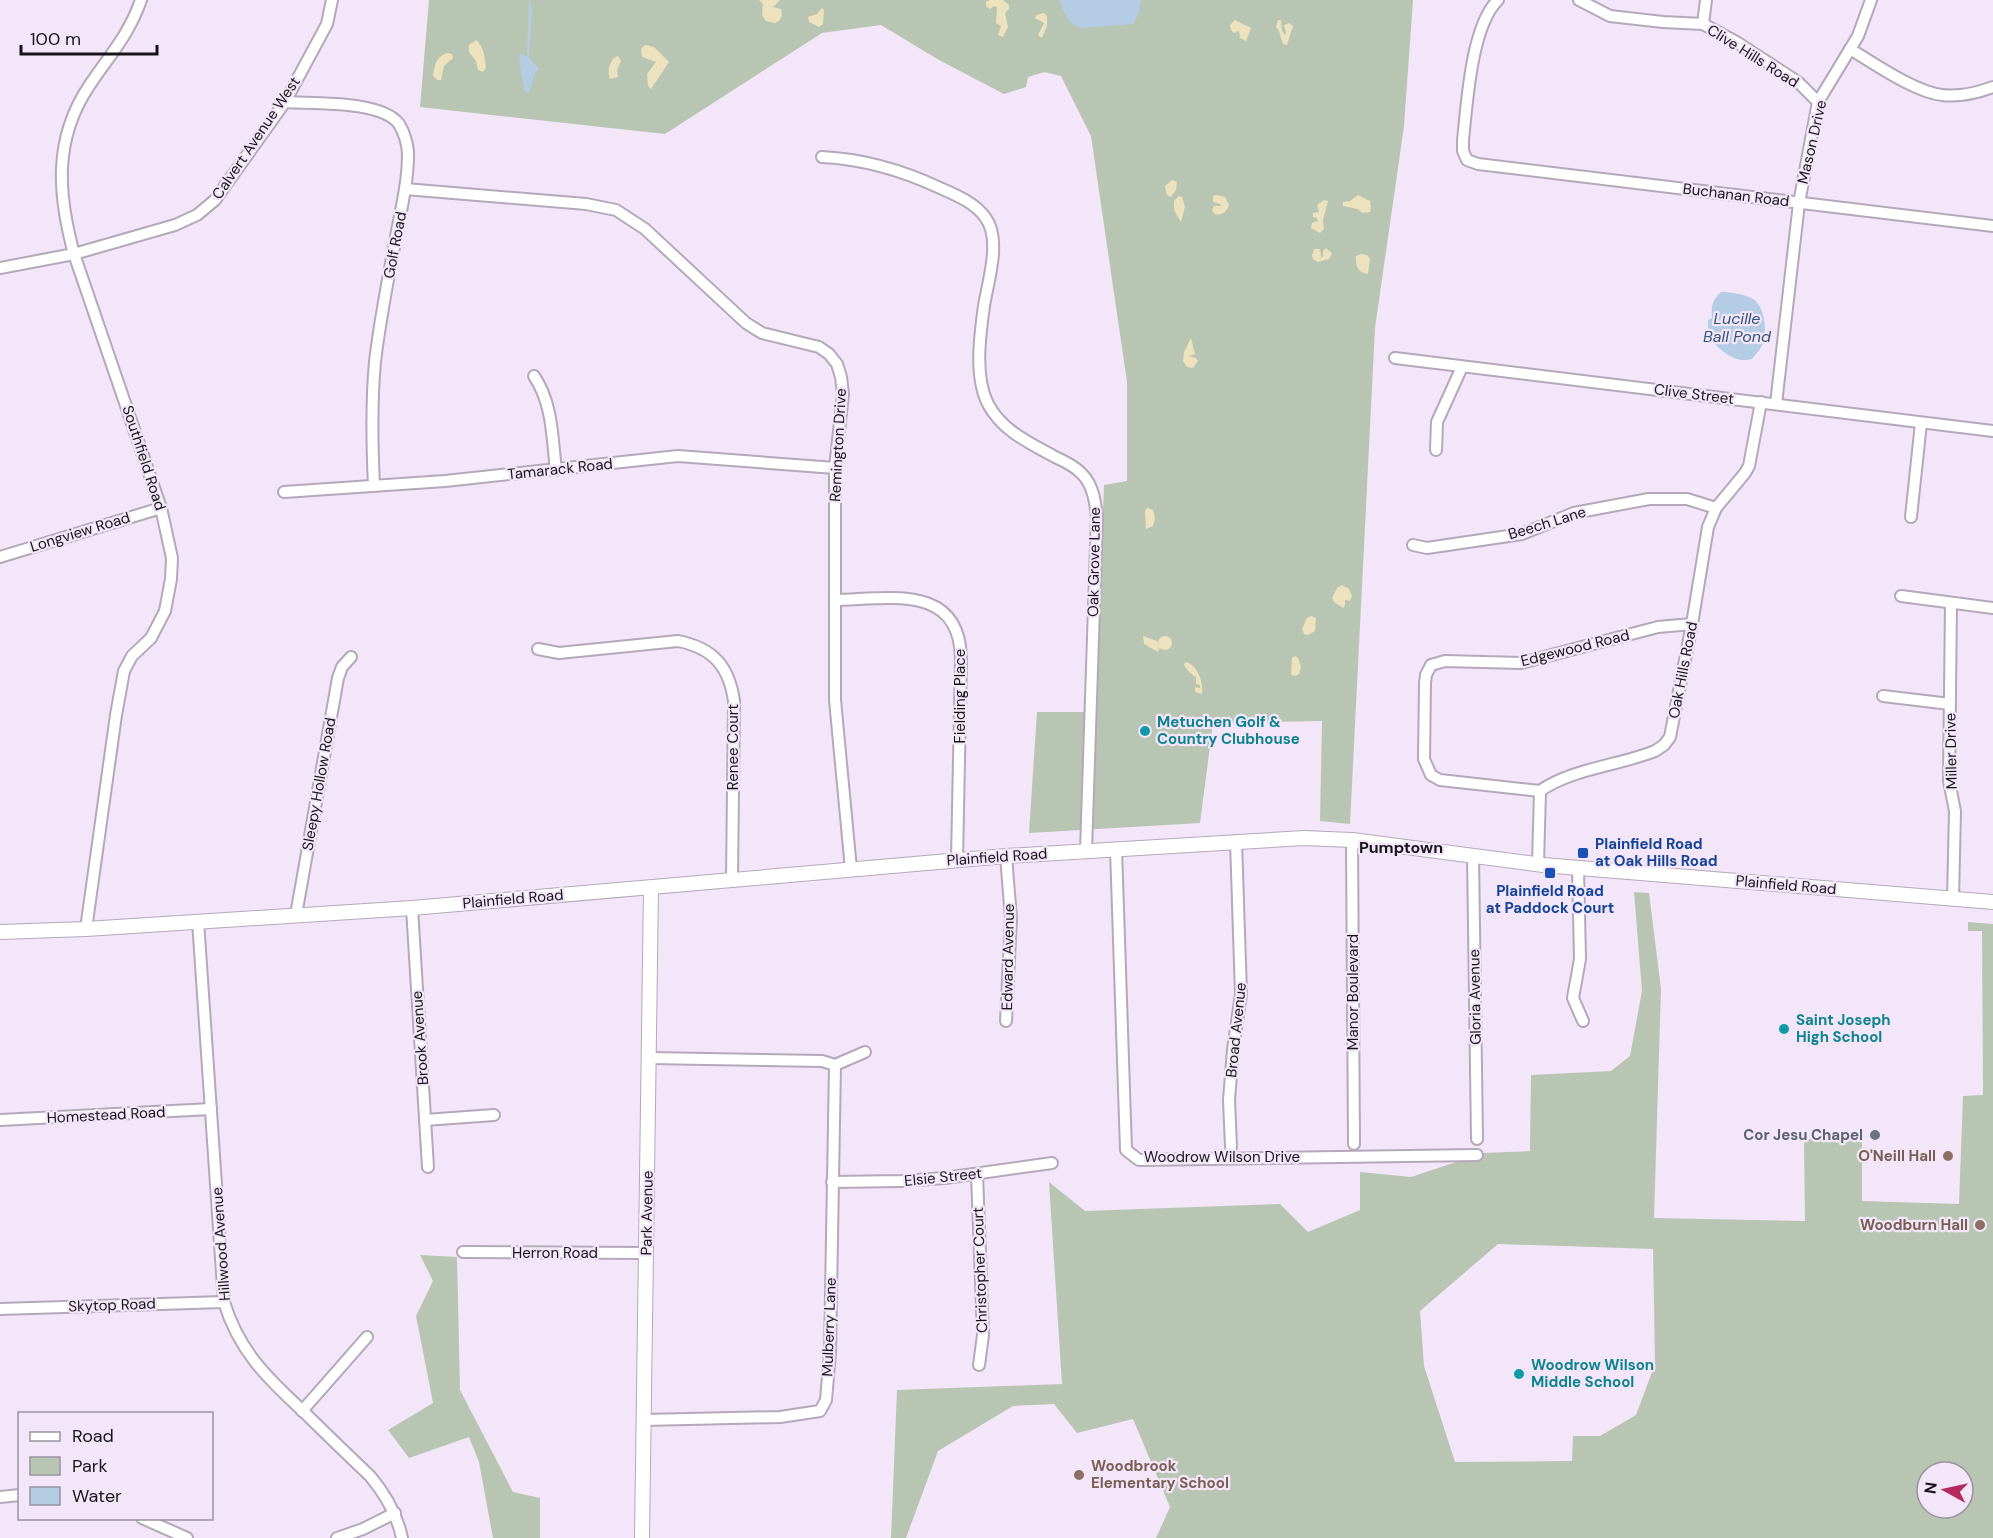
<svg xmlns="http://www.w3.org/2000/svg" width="1993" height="1538" viewBox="0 0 1993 1538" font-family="'DM Sans',sans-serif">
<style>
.green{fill:#b8c5b3;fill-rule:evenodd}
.sand{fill:#ece2bd}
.water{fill:#b5cce5}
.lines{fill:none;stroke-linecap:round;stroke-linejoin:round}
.street-casing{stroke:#b4a8ba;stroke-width:14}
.secondary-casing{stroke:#b4a8ba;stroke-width:16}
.street{stroke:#fff;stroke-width:10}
.secondary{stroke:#fff;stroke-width:14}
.culture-dot{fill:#0f9aa8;stroke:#f3e6f9;stroke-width:2}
.transit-dot{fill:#1a4fb4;stroke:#f3e6f9;stroke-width:2}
.worship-dot{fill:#6b7280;stroke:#f3e6f9;stroke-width:2}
.education-dot{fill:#8d6e63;stroke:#f3e6f9;stroke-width:2}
.labels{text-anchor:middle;stroke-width:4.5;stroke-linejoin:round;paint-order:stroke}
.street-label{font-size:15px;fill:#18141a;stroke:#f3e6f9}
.culture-label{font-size:15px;font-weight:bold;fill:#0d838f;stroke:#f3e6f9;text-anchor:start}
.transit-label{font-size:15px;font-weight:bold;fill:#164399;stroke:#f3e6f9;text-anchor:start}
.worship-label{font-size:15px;font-weight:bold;fill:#5b616d;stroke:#f3e6f9;text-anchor:end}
.education-label{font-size:15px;font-weight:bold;fill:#785e54;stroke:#f3e6f9;text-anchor:end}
.water-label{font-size:16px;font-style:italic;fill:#325479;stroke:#f3e6f9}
.neighbourhood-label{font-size:16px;font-weight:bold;fill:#18141a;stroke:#f3e6f9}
</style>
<rect width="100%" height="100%" fill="#f3e6f9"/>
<g class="green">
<path d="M429 0H1413L1404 126 1375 328 1350 824 1320 821 1322 721 1213 723 1200 823 1029 833 1037 712H1096L1104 485 1127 481V382L1091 136 1061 76 1044 72 1028 77 1026 87 1004 94 939 60 881 25 822 33 665 134 420 107Z"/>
<path d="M1634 892 1649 893 1661 989 1654 1218 1805 1221 1804 1139 1862 1140V1201L1959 1204 1963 1096 1983 1095 1982 931H1968V922L1993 924V1538H1156L1170 1507 1133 1419 1077 1433 1054 1404 1013 1406 938 1451 906 1538H891L897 1390 1062 1384 1049 1182 1085 1211 1280 1204 1308 1232 1360 1210V1172L1411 1177 1483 1153 1530 1151 1531 1075 1611 1071 1630 1056 1642 991ZM1498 1244 1653 1249 1655 1364 1636 1415 1600 1436H1573L1572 1461 1455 1462 1424 1366 1420 1311ZM1927 1472H1963V1508H1927Z"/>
<path d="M420 1255 457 1257 460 1390 513 1492 540 1498V1538H493L479 1462 469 1437 409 1458 388 1430 433 1403 416 1316 433 1281Z"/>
</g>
<g class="sand">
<path d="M759 0H780L773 7 781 9 782 16 779 21 775 23 766 21 762 15 763 4Z"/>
<path d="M990 0H1003L1009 5V9L1005 13 1008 27 1003 37 998 35 1001 26 996 23 997 7 994 6 990 9 986 6V2Z"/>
<path d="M822 8 824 10 823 24 819 27 809 22 808 17 817 14Z"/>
<path d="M1044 13 1047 16V26L1042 38 1038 35 1044 23 1035 18 1037 15Z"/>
<path d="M1235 20 1251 28 1246 41 1240 38 1239 31 1234 33 1231 30 1230 25Z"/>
<path d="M1278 20H1281L1282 31 1285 35 1286 33 1284 25 1289 23 1293 26 1287 45 1283 44 1279 31 1276 27Z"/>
<path d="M476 40C484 46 485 59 486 68L483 72 478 70 476 61 469 52V45Z"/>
<path d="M645 45 654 47 669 62 651 89 648 86 647 74 656 62 642 57 641 49Z"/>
<path d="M446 53 452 54 453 58 444 66 441 80H437L433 75C435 64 436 58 446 53Z"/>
<path d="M618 56 621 61 617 70 618 77 610 79C607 71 610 58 618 56Z"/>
<path d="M1172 180 1177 182 1176 190 1171 197 1167 195 1165 186Z"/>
<path d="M1217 195 1225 197 1229 205C1227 212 1221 216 1214 214L1212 209 1214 206H1221L1220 204 1213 202V196Z"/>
<path d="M1358 195 1370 201 1371 207 1370 212 1362 213 1358 209 1343 206V202L1350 201Z"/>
<path d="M1179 196 1182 197 1185 207 1181 222 1174 210V201Z"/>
<path d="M1324 200 1328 201 1323 220 1324 229 1320 233 1311 228 1312 223 1318 221 1317 218 1313 217V213L1319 212 1317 205Z"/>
<path d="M1326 248 1332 253 1329 259 1318 262 1313 259 1312 256 1314 249H1320L1321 257H1323V251Z"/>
<path d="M1361 254 1367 255 1370 259 1368 274C1358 273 1355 266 1356 256Z"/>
<path d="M1191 338 1195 354 1189 356 1196 358 1198 361 1193 368 1187 367 1183 361 1184 352Z"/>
<path d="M1147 508 1153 510 1155 518 1153 526 1146 529 1145 511Z"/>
<path d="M1342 585 1349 589 1352 596 1350 601 1345 600V605L1343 608 1334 602 1332 598 1337 588Z"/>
<path d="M1311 616 1316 618 1315 631 1308 635 1304 634 1302 629 1307 618Z"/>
<path d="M1143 636 1157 641 1160 647 1158 652 1144 644Z"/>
<circle cx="1165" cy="643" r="7"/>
<path d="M1295 656 1298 658 1301 667 1299 674 1296 676 1291 675 1292 658Z"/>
<path d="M1186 662C1197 665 1204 682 1202 694L1195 692V687L1200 688V685L1196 684V677C1193 676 1185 669 1184 664Z"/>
</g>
<g class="water">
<path d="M529 0 532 8 529 58 539 69 535 73 529 92 527 93 525 91C523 82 518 59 520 53L527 57Z"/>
<path d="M1059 0H1141L1139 13 1133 24 1083 28C1069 27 1064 12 1059 0Z"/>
<path d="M1721 292C1731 292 1744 294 1753 299 1765 306 1767 331 1763 343 1761 349 1756 354 1752 359 1733 364 1722 350 1708 338V320L1712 318C1711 307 1712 300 1721 292Z"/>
</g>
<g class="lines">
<defs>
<g id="street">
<path d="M1498 0C1471 26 1467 104 1463 140V151L1467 160 1478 164 1993 226"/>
<path d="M1579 0 1610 16 1663 22 1703 24 1738 43 1798 82 1818 102"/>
<path d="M1703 24 1706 0"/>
<path d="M1850 49C1875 64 1915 92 1942 95 1959 97 1977 93 1993 87"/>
<path d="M285 102C313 104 381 100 399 124 404 132 408 145 408 154 408 180 402 206 397 231 389 275 380 318 375 362 371 404 372 444 374 486"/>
<path d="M822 157C862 159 904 171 940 188 956 195 975 203 985 217 1002 239 988 281 984 306 980 335 974 377 988 404 1002 431 1030 443 1055 457 1064 461 1075 466 1082 474 1093 485 1095 501 1097 516L1086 851"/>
<path d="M405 189 586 204 616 210 645 229 746 323 762 333 819 347 829 354 837 364 841 377 843 394 835 468V700L851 869"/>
<path d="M0 268 74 254 175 225 197 215 215 200 285 102 327 24 332 0"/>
<path d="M1395 358 1993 431"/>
<path d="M534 376C553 404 552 438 556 470"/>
<path d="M1776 404 1799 203 1818 102 1858 36 1871 0"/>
<path d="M1436 450 1437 422 1462 367"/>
<path d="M284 492 445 481 678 456 835 468"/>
<path d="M1911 517 1921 423"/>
<path d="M1413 545 1427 548 1522 534 1574 513 1649 499H1687L1716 508"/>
<path d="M0 557 161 508"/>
<path d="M1901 596 1993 608"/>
<path d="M835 600C889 599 960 583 961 659L957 860"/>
<path d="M1951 604 1949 781 1955 811 1953 899"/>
<path d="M538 649 559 653 678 641C713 648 729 666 734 701L732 879"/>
<path d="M1883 696 1950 704"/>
<path d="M1540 791 1440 780 1431 775 1424 759 1425 683 1426 675 1431 665 1445 661 1521 663 1658 627 1692 624"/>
<path d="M1352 840 1354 1144"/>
<path d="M1116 849 1126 1150 1139 1160 1477 1155"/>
<path d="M1473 855 1477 1139"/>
<path d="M1538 864 1540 791C1570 769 1621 765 1655 751L1664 745 1670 737 1692 624 1708 527 1716 508 1745 473 1749 466 1761 402"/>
<path d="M1578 868 1580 959 1573 998 1583 1021"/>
<path d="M412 908 428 1167"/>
<path d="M296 915 338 678 342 667 351 657"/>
<path d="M198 921 224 1302C239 1351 267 1378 304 1412 326 1434 348 1455 370 1476 386 1495 397 1514 402 1538"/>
<path d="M86 929 116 715 124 671 132 656 151 638 165 611 171 579 172 558 161 508 74 254C58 195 53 140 89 86 109 56 129 35 141 0"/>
<path d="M1006 1021 1011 918 1006 856"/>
<path d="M835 1065 865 1052"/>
<path d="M0 1120 211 1109"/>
<path d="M425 1120 494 1115"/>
<path d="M1231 1147 1229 1100 1233 1050 1241 994 1236 841"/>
<path d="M977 1174 983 1335 979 1365"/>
<path d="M832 1182 901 1181 945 1178 1052 1163"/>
<path d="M463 1252 647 1253"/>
<path d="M0 1309 224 1302"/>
<path d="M302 1411 367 1337"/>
<path d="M644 1420 780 1417 820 1411 826 1400 830 1353 835 1065 822 1061 649 1058"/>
<path d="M0 1497 20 1495"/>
<path d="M142 1518 187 1538"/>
<path d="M337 1538 363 1529 395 1513"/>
</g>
<g id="secondary">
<path d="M0 932 86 929 412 908 1006 856 1304 838 1352 840 1543 865 1993 902"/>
<path d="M642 1538 651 888"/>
</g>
</defs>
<use href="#street" class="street-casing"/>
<use href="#secondary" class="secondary-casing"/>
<use href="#street" class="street"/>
<use href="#secondary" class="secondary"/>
</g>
<g class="culture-dot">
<circle cx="1145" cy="731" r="6"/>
<circle cx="1784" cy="1029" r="6"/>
<circle cx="1519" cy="1374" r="6"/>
</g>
<g class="transit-dot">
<rect x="1577" y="847" width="12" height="12" rx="3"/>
<rect x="1544" y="867" width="12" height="12" rx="3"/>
</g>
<circle class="worship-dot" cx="1875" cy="1135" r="6"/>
<g class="education-dot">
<circle cx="1948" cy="1156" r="6"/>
<circle cx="1980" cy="1225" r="6"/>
<circle cx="1079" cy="1475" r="6"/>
</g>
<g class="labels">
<g class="street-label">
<text transform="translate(1753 56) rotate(32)" y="5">Clive Hills Road</text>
<text transform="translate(256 138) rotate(-56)" y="5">Calvert Avenue West</text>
<text transform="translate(1812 142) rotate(-77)" y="5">Mason Drive</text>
<text transform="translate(1736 195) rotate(7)" y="5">Buchanan Road</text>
<text transform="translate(395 245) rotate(-79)" y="5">Golf Road</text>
<text transform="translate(1694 394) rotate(7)" y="5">Clive Street</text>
<text transform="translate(838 445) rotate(-87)" y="5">Remington Drive</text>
<text transform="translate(144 458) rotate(72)" y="5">Southfield Road</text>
<text transform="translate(560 469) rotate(-6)" y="5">Tamarack Road</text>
<text transform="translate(1547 523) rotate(-17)" y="5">Beech Lane</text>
<text transform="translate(80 532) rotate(-17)" y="5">Longview Road</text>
<text transform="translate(1094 562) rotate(-89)" y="5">Oak Grove Lane</text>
<text transform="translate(1575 648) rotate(-14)" y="5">Edgewood Road</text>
<text transform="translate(1683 670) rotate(-79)" y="5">Oak Hills Road</text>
<text transform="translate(960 696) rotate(-90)" y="5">Fielding Place</text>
<text transform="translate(733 747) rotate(-90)" y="5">Renee Court</text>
<text transform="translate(1951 751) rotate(-91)" y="5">Miller Drive</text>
<text transform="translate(319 784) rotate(-80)" y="5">Sleepy Hollow Road</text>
<text transform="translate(997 857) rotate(-4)" y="5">Plainfield Road</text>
<text transform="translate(1786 885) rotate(5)" y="5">Plainfield Road</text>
<text transform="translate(513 899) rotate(-5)" y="5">Plainfield Road</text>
<text transform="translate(1008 957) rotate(-89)" y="5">Edward Avenue</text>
<text transform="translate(1353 992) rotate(-90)" y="5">Manor Boulevard</text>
<text transform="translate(1475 997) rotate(-91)" y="5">Gloria Avenue</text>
<text transform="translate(1236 1030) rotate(-84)" y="5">Broad Avenue</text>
<text transform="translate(420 1038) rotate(-94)" y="5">Brook Avenue</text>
<text transform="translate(106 1115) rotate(-3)" y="5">Homestead Road</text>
<text x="1222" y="1162">Woodrow Wilson Drive</text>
<text transform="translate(943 1177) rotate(-6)" y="5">Elsie Street</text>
<text transform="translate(647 1213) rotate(-89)" y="5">Park Avenue</text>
<text transform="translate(221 1244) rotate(-94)" y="5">Hillwood Avenue</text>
<text x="555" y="1258">Herron Road</text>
<text transform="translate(980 1270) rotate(-92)" y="5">Christopher Court</text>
<text transform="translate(112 1305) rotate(-2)" y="5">Skytop Road</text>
<text transform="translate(829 1327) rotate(-88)" y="5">Mulberry Lane</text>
</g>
<g class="culture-label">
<text x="1157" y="727">Metuchen Golf &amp;<tspan x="1157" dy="17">Country Clubhouse</tspan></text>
<text x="1796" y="1025">Saint Joseph<tspan x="1796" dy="17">High School</tspan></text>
<text x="1531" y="1370">Woodrow Wilson<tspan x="1531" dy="17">Middle School</tspan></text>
</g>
<g class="transit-label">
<text x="1595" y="849">Plainfield Road<tspan x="1595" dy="17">at Oak Hills Road</tspan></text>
<text x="1550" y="896" text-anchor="middle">Plainfield Road<tspan x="1550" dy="17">at Paddock Court</tspan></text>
</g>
<g class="worship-label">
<text x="1863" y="1140">Cor Jesu Chapel</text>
</g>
<g class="education-label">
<text x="1936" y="1161">O'Neill Hall</text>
<text x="1968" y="1230">Woodburn Hall</text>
<text x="1091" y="1471" text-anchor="start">Woodbrook<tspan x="1091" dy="17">Elementary School</tspan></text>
</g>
<g class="water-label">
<text x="1737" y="324">Lucille<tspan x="1737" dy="18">Ball Pond</tspan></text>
</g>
<g class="neighbourhood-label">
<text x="1401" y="853">Pumptown</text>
</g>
</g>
<rect x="18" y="1412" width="195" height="108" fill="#f3e6f9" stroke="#9b92a0" stroke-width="1.5"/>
<rect x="30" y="1432" width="30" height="9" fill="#ffffff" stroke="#9b92a0" stroke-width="1.5"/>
<text x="72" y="1442" font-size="18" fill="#18141a">Road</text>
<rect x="30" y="1457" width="30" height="18" fill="#b8c5b3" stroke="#9b92a0" stroke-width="1.5"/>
<text x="72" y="1472" font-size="18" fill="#18141a">Park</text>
<rect x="30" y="1487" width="30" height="18" fill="#b5cce5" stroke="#9b92a0" stroke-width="1.5"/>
<text x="72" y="1502" font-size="18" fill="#18141a">Water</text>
<g transform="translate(1945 1490) rotate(278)"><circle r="28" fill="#f3e6f9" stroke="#9b92a0" stroke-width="1.5"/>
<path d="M0-4.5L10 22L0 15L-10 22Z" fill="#b6295e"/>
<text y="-9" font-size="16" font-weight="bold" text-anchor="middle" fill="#18141a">N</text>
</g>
<path d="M21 45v9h136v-9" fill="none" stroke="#18141a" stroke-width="3"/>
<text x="30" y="45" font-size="18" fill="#18141a" stroke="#f3e6f9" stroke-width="4.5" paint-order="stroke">100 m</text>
</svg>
